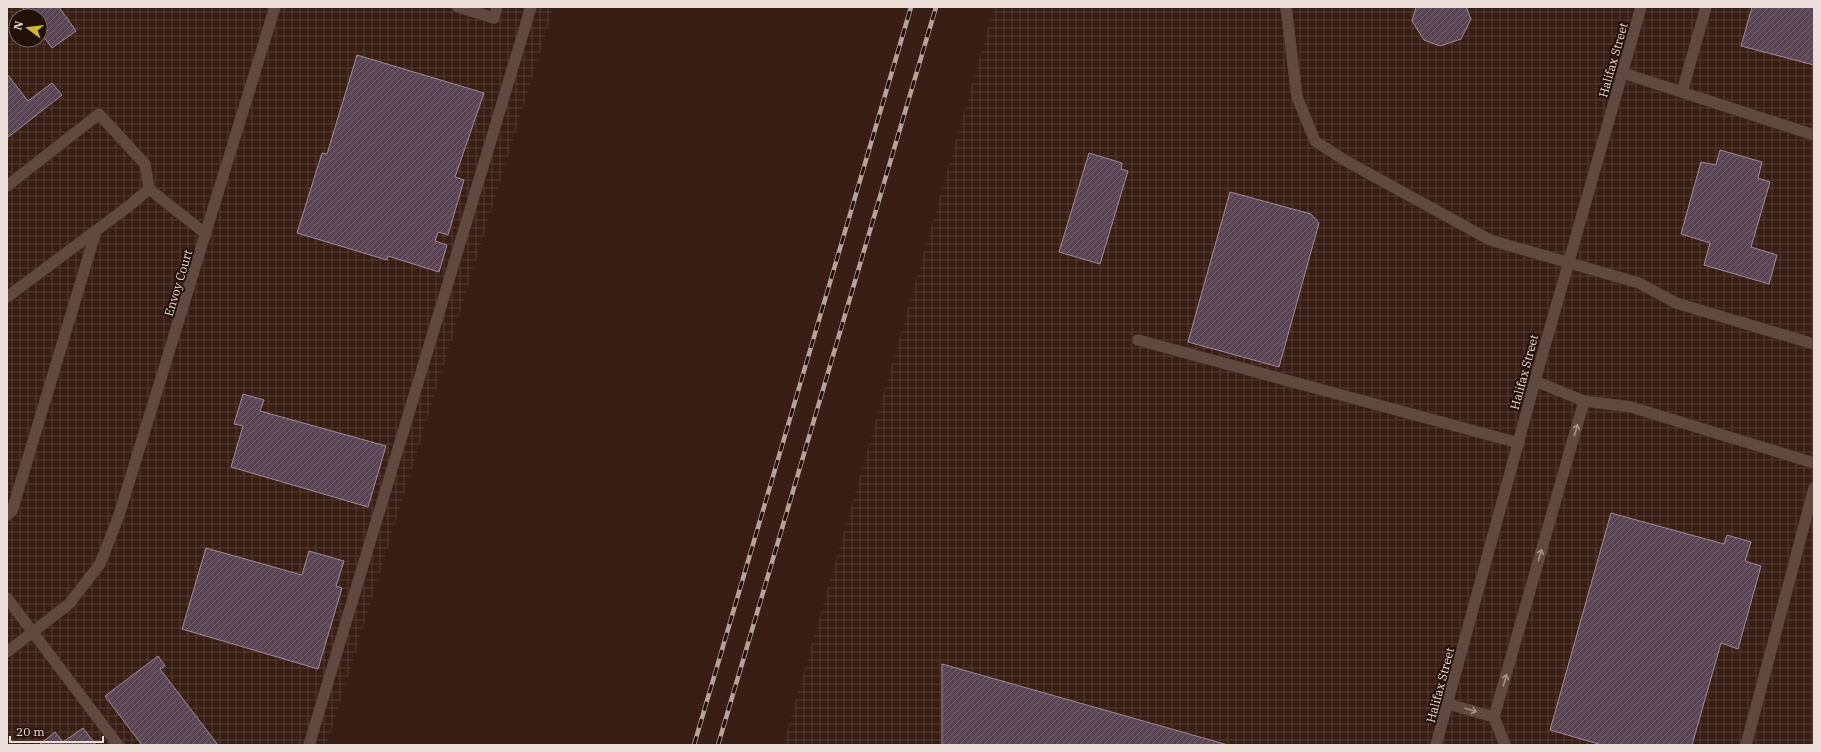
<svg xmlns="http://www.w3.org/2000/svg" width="1821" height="752" font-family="'IBM Plex Serif',serif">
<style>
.built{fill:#381e13}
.industrial{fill:url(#industrial-grid);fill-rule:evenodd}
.building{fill:url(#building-hatch);stroke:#a28b9b}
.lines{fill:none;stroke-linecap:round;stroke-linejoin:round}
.service-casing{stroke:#433430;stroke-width:12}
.minor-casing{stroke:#433430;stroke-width:12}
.service{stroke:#60493f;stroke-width:11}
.minor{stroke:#60493f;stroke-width:11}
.rail-casing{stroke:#b3a39c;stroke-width:4.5}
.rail{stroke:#231008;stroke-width:3;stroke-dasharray:9;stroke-linecap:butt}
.oneway{stroke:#a6938b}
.labels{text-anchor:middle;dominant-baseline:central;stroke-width:4;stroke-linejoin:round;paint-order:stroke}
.street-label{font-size:12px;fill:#ebddd7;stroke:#231008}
</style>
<defs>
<pattern id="industrial-grid" width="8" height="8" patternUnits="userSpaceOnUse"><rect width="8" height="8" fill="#381e13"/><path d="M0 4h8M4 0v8" fill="none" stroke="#553e35"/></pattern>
<pattern id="building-hatch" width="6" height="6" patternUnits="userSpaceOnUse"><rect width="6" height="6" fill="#594553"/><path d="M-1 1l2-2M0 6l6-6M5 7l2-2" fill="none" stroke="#715f6b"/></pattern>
</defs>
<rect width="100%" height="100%" fill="#2d1911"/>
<path class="built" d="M554,7H994L783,745H327Z"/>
<path class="industrial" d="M7,7H554L327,745H7ZM16,16H40V40H16Z
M994,7H1814V745H783Z"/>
<path class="building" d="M22,7H59L76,31L52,48L40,32V16H28Z
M1416,7H1466L1471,19L1461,39L1440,46L1424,40L1412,21Z
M1752,7H1814V65L1741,46Z
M357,55L484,93L455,177L464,180L448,235L438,232L435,241L447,245L439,272L388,256L387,260L297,233L322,153L327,154Z
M7,74L28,101L52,83L62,95L7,138Z
M1720,150L1762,162L1758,178L1770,182L1751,247L1777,255L1769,284L1704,265L1710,243L1681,234L1701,162L1716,165Z
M1089,153L1122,163L1121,169L1128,171L1100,264L1059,252Z
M1230,192L1311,214L1319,223L1279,367L1188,342Z
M243,394L264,400L260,411L386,446L368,507L231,467L243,426L234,424Z
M1611,513L1724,544L1727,535L1751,542L1745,561L1761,566L1738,649L1721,643L1692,745H1602L1550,730Z
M206,548L302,575L309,551L344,561L336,586L342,588L318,669L182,629Z
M158,656L165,666L160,669L218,745H142L105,696Z
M942,664L1228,745H942Z
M83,728L96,745H39L55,732L63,742Z"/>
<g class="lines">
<defs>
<path id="service" d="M458,7L494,18L497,7
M1286,7L1297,97L1315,141L1346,161L1490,240L1639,283L1676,303L1814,344
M1623,73L1814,135
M1682,92L1706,7
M7,186L99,114L145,164L149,189L206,234
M7,297L129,206L149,189
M1138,340L1519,443
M1535,381L1584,401L1631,407L1814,463
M7,515L12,511L96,231
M7,598L118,745
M1448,704L1494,717
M309,745L531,7
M1505,745L1494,717L1584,401
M1746,745L1814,488"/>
<path id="minor" d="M7,652L69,604L100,564L118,518L275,7
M1436,745L1535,381L1641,7"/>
</defs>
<use href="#service" class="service-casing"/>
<use href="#minor" class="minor-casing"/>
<use href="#service" class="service"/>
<use href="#minor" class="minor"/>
<defs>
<path id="rail" d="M694,745L911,7
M718,745L936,7"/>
</defs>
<use href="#rail" class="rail-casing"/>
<use href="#rail" class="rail"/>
</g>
<defs><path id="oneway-shaft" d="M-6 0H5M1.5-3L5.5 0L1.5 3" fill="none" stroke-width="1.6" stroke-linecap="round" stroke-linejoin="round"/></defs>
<g class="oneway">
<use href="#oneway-shaft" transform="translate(1576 430) rotate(-74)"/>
<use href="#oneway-shaft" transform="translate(1540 555) rotate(-74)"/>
<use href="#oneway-shaft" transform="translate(1505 680) rotate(-74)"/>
<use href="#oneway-shaft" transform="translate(1471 710) rotate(17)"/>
</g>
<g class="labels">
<g class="street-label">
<text transform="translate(1613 60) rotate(-74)">Halifax Street</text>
<text transform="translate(178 283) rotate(-73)">Envoy Court</text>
<text transform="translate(1524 372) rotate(-75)">Halifax Street</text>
<text transform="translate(1440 685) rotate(-75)">Halifax Street</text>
</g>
</g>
<rect width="1821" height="752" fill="none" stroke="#ebddd7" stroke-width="16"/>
<g transform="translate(28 28) rotate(285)"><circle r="19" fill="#231008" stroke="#73625b"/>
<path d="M0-3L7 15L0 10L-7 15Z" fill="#d1b736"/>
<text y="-6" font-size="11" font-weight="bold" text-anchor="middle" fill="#ebddd7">N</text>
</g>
<path d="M10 736v6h93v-6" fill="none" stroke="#ebddd7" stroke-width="2"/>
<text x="16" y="736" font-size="12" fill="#ebddd7" stroke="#231008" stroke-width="3" paint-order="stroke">20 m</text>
</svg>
